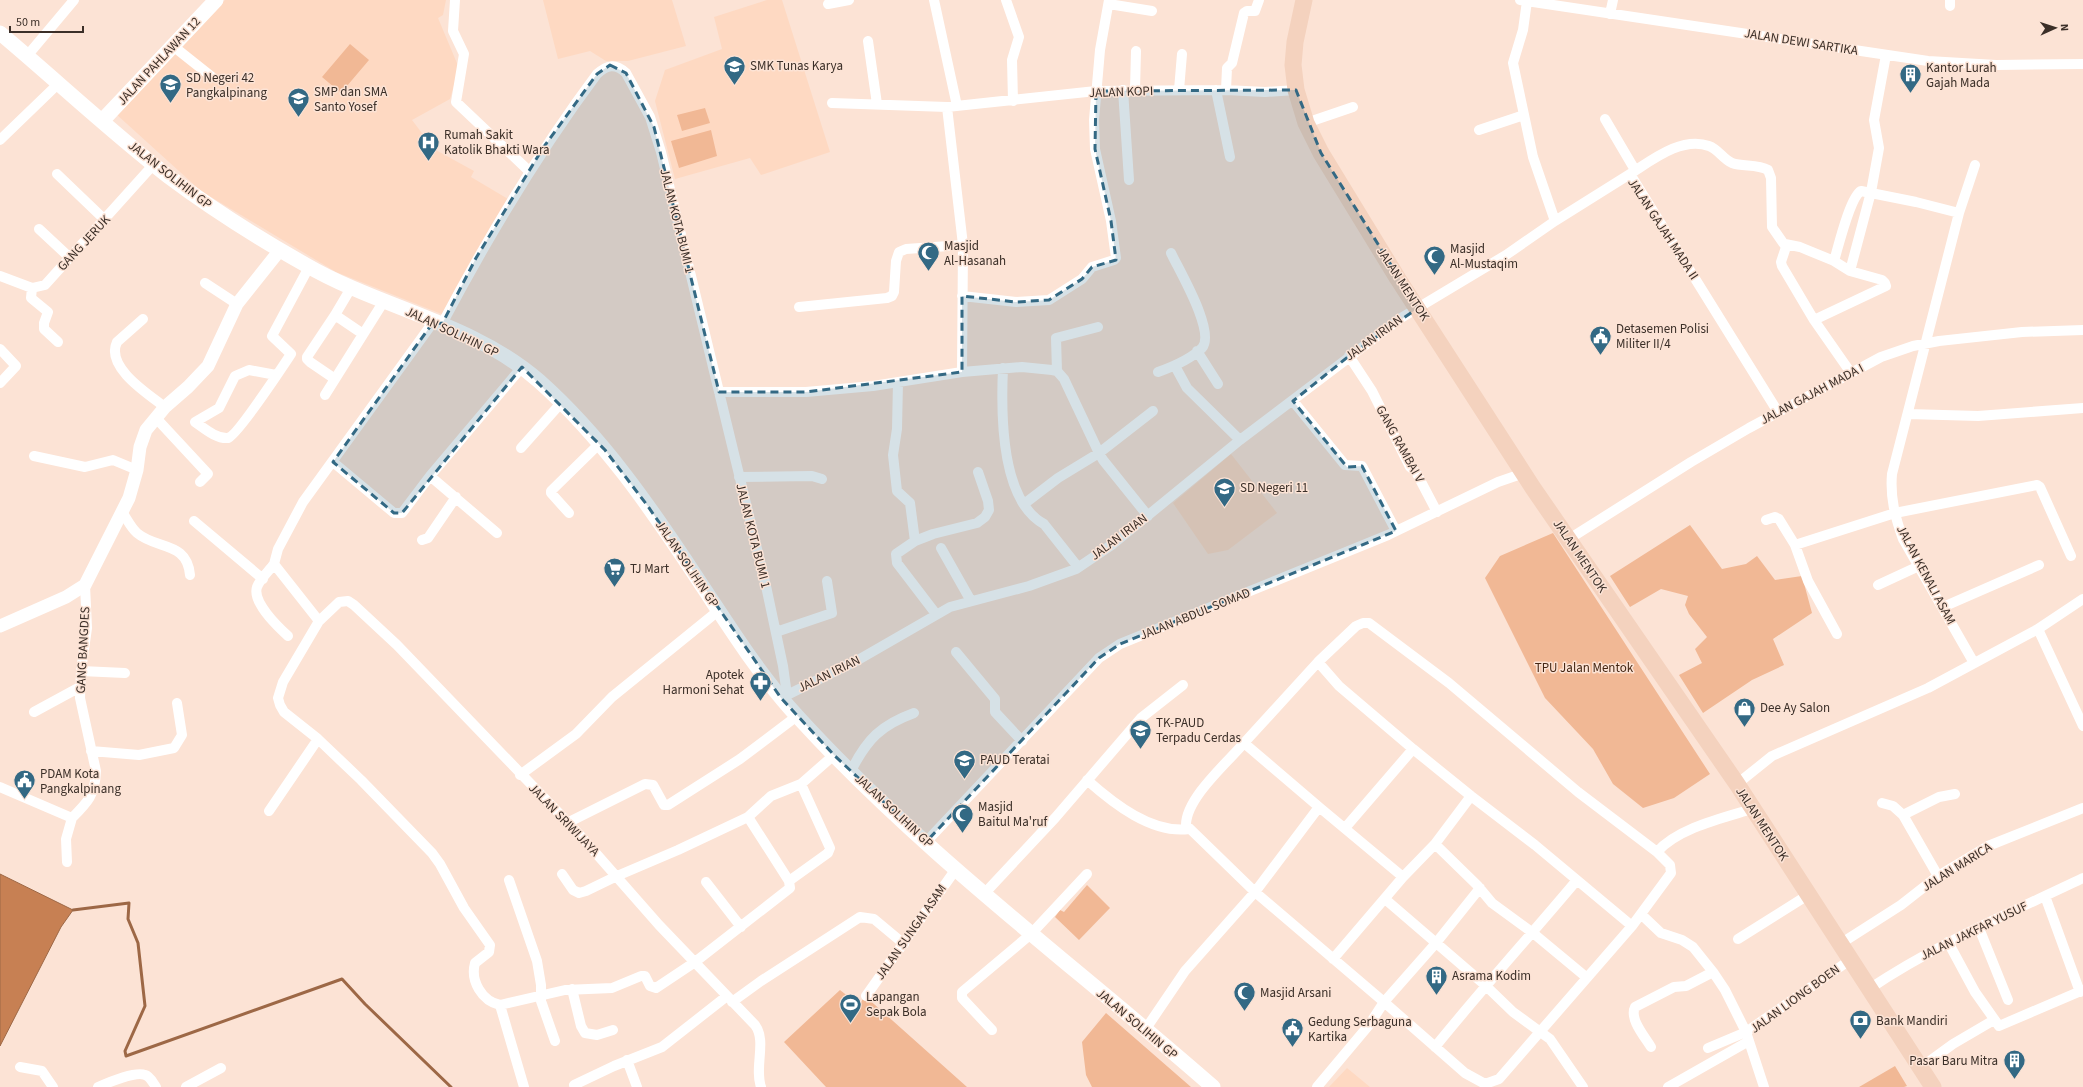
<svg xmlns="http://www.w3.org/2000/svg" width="2083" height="1087" font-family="'Source Sans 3',sans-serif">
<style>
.built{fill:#fed9c2}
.green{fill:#f1b895}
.water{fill:#c78053;stroke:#9d6846}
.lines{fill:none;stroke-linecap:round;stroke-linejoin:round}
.stream{stroke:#9d6846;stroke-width:3}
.minor{stroke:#fff;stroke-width:10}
.tertiary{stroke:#fff;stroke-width:13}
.secondary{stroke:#fff;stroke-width:15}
.trunk{stroke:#f4d2be;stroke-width:17}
.marked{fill:#336984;fill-opacity:0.2;stroke:#336984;stroke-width:3;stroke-dasharray:8 5;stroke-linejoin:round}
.labels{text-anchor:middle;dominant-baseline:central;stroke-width:3;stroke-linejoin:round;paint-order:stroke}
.street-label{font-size:13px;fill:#3b2f28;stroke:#fce3d5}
.poi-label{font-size:13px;fill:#3b2f28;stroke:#fce3d5;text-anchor:start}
.park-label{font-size:13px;fill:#442613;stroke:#fce3d5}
</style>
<rect width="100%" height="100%" fill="#fce3d5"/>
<path class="built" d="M225,0H446L443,15L438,18L459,68L450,99L412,120L434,149L474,171L471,177L508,199L444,315L336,272L201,191L116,114L177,47Z
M543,0H672L686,46L628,61H606L590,51L558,59Z
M767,0H782L830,152L761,175L750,158L675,179L655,101L665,70L722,49L714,17Z
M1231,454L1277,513L1228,550L1208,554L1173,503Z
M1347,1068L1370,1087H1329Z"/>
<path class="green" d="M350,44L369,60L341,93L322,77Z
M705,108L710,123L682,131L677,115Z
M711,130L717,156L679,168L671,141Z
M1690,525L1722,569L1746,564L1757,556L1775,580L1802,576L1812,613L1773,639L1784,665L1752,680L1703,713L1679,675L1702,663L1695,649L1707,637L1689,614L1685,605L1688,596L1661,589L1630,607L1610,576Z
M1553,533L1710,774L1674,798L1643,808L1613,784L1593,749L1545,698L1485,578L1500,556Z
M1087,885L1110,908L1079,940L1055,917L1060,910L1064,912Z
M840,990L859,1005L865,996L967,1087H826L784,1042Z
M1106,1013L1191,1087H1092L1086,1075L1082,1042Z
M1895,1066L1907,1086L1904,1087H1859Z"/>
<path class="water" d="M0,874L73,910L61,927L0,1046Z"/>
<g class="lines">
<path class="stream" d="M73,910L129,903L128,919L138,943L145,1006L125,1051L126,1056L342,979L365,1004L451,1087"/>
<path class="minor" d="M455,0L453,31L464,54L456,102L529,171
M934,0L957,106
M1006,0L1019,37L1012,60L1013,101
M1520,0L1928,61L1996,65L2083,64
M1950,0V6
M1527,1L1523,30L1513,63L1533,157L1555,221
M828,4L849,0
M1109,4L1152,11
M1610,14L1613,0
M868,41L877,104
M173,46L212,77
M27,56L74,0
M1123,90L1129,180
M1135,90L1136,51
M1179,90L1182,54
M1216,90L1230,157
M1226,90L1227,68L1232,63L1244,13L1247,11H1255L1259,0
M832,103L947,107L963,245L962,372
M947,107L1096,91L1226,90L1265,92L1296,90
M1605,119L1635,170
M1306,123L1353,107
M1479,130L1524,115
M0,140L59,83
M57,174L105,220
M1630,174C1652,160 1682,136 1709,146C1718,149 1723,159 1732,163C1743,167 1757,164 1768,170L1771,178L1772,227L1786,247L1781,262L1782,266L1814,320L1851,373
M39,229L69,257
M1785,244L1800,247L1834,261C1838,248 1850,197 1861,191L1916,202L1959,213
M1850,271L1871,192L1879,148L1874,120L1886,55
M0,276L32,288L45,285L154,164
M205,283L237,304
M32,288L31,298L48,312L44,323V329L58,342
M962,296L1016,302L1049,300L1082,279L1092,267L1114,260L1116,258L1111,221L1095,149L1094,120L1100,50L1109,0
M799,307L887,298L892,296L894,292L896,261L899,252L906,249L963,245
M335,315L363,334
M143,319L117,342C105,367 148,394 165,407
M1814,320L1886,286L1885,283L1882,280L1850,271L1834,261
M442,324C488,237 538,153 597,74C607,65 615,63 626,73L650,117L661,152L766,586L783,666L787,695
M0,349L16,366L0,383
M1197,351L1218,384
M1349,356L1372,391L1410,467L1416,472L1437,512
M1175,366L1187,388L1240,440
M1003,368C1001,411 1000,500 1044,524L1078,567
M1057,371L1056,338L1098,327
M1158,372C1172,367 1191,359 1202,348C1216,332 1179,270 1171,253
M276,375L249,370L235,376L219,408L195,422C204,428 216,439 228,438C237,436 283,366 291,354L272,336L309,267
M335,379L310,362L307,359V357L335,315L351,288
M898,382L897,429L893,455L897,491L910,503L915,541
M719,392H806L873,386L962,372L1022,367L1052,370L1057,371L1064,379L1099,453L1153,411
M325,395L384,301
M1293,401L1345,465L1362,466L1396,531
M1908,414L1978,416L2083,408
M156,418L208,474L200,482
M521,448L561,403
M34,456L85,467L113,460L137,470
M333,462L394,513H402L430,476L522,367
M430,476L497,533
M739,477L812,476L822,479
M1024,504L1058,478L1099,453L1103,460L1148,516
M122,512C127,519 131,528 137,533C157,550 187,541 190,575
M569,513L551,493V491L599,444
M1766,520L1775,517L1779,519L1795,545L1895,513L2037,485L2040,487L2071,556
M194,521L263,579
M1569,539L1691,462L1749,428L1881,357L1913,346L1939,341L2022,332L2083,330
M422,540L428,538L456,497
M1795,545L1808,581L1837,634
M941,548L971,601
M274,564C269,571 260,579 257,587C252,602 278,627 288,636
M1878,585L1919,566
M1943,607L2039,565
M936,614L897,563L896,554L915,541L933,534L977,523L985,517L989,510L988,501L978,472
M319,621L274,564L278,549L303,502L434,321
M2038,629L2083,726
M776,632L832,613L827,581
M956,652L995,699V712L1022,741
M1318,662L1339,686L1413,749
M1974,663L1903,539C1895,517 1890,497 1892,474L1959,213L1975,165
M81,671L125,673
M781,698L858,660L950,607L1029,586L1076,569L1113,544L1240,440L1401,318L1506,255L1555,221L1630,174L1778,412
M34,712L80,687
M1244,743L1318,662L1356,626L1363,623H1369L1449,683L1578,792L1657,852L1670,865L1671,873L1632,926L1499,1079L1485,1084L1465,1073L1384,1002L1436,943L1480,888
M91,751L139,755L174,748L182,735L177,703
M851,771C867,739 881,725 914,713
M520,775L576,734L612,697L718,611
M1087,780C1114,804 1152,834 1189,829
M1737,784L1772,756L1928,688L2038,629L2083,599
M0,787L72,818C88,802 95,795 96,771L80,698L81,671L87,628L85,585
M1471,796L1435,844L1477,885L1492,903L1533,933L1586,977
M1882,803L1893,806L1903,815L1938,876
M1319,807L1403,877
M269,811L318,739
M1903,815L1939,797L1955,794
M748,817L789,881L790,888L695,962L656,988L650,986L645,976H641L612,988L565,990L500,1005C482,1001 470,981 475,963L489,952L490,945L464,908L440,864L432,853L361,780L318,739L284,712L280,705L278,698L283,682L319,621L339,602L348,601L354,605L397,645L579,834L659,925L755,1025C767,1041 754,1067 761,1087
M567,823L645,784L653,785L664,805H668L740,759L797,716
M1345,828L1413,749L1471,796L1535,845L1632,926
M926,842L1099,658L1120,644L1388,535L1498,482L1524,473
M1657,852C1678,828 1723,818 1752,809
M67,862L66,839L72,818
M562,874L573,890L579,893L586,891L617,876L678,850L748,817L771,796L801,784L834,755
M509,880L537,961L541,985V1001L555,1041
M789,881L828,853L830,848L801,784
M706,882L741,927
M984,894L1055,818L1141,718L1183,685
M2045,896L2080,992
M1385,899L1485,985L1513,1012L1550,1039L1583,1087
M1641,914L1661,933L1682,940L1693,947L1713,972
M1979,928L2008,1000
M1738,939L1808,895
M1948,942L1975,992L1999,1026L2083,990
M1840,944L1901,905L1938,876L1988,846L2083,808
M1333,959L1403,877L1435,844
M572,989L581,1026L585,1033L597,1035L613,1030
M1869,989C1936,944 2010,913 2083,878
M866,996L956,869
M732,1002L761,981L860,917L874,919L904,944
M500,1005L524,1087
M992,1030L962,998V992L1031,934L1087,874
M1145,1030L1185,971L1255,892L1319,807L1244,743C1227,763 1186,798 1186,825L1255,892L1384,1002L1369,1025L1317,1087
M1435,1047C1481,990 1530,936 1577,880
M1651,1047C1645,1037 1629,1019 1635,1007L1674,987L1686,986L1713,972L1725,990L1746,1032L1708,1048
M627,1060L637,1087
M20,1067L42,1071L53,1087
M1920,1068L1953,1044L1994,1020
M574,1085L614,1066L662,1047L727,996
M98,1087C107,1083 136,1071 145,1075C150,1076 153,1083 156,1087
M186,1087L221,1068
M1668,1087L1749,1041
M1764,1087L1746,1032L1850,960"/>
<path class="tertiary" d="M0,626L66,597L85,585L129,498L137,470L140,447L146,430L165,407L188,387L208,366L237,304L280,250"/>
<path class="secondary" d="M0,33C56,80 110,131 168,176C212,209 258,238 306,265C380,308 473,323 539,381C602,437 651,508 697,578C729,626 759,675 798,717C923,854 1074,965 1213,1087
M102,121L216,0"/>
<path class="trunk" d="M1304,0L1295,42L1293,65L1296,90L1306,123L1321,153L1398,279L1533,488L1737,784L1933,1087"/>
</g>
<path class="marked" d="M610,65L626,73L654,127L719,392H806L962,372V296L1016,302L1049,300L1082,279L1092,267L1116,260L1111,221L1095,149L1096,91L1296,90L1321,153L1418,308L1349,356L1293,401L1347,467L1362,466L1396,531L1120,644L1099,658L926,842L834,755L781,698L647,505L605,450L522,367L402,513H394L333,462L434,321L442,324L476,258L543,148L597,74Z"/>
<defs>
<symbol id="school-pin" viewBox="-11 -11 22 30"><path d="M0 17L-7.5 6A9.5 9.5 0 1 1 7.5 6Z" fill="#336984" stroke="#fce3d5"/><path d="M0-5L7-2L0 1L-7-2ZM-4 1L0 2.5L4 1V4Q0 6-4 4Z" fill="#fff"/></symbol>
<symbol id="building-pin" viewBox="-11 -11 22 30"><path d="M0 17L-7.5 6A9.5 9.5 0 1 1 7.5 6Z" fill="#336984" stroke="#fce3d5"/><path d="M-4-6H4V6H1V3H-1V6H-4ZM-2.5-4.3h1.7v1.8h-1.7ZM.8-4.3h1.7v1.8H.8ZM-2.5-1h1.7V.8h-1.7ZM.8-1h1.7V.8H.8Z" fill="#fff"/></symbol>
<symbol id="hospital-pin" viewBox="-11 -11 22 30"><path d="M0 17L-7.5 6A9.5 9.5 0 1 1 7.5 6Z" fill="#336984" stroke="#fce3d5"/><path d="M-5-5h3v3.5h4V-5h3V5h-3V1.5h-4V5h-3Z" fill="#fff"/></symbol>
<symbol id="mosque-pin" viewBox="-11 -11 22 30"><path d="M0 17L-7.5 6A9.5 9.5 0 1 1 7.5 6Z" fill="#336984" stroke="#fce3d5"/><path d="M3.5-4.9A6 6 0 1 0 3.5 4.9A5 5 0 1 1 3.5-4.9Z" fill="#fff"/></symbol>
<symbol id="civic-pin" viewBox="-11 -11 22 30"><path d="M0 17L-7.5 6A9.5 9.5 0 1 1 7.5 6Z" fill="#336984" stroke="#fce3d5"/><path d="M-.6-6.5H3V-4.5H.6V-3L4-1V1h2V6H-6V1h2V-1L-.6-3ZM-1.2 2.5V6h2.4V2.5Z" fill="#fff"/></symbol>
<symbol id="supermarket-pin" viewBox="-11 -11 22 30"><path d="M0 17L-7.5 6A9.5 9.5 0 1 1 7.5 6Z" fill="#336984" stroke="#fce3d5"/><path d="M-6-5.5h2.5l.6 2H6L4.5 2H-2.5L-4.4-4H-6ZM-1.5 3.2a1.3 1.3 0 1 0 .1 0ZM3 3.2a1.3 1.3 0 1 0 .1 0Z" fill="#fff"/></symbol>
<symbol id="pharmacy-pin" viewBox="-11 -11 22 30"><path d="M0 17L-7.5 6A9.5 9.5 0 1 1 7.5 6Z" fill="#336984" stroke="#fce3d5"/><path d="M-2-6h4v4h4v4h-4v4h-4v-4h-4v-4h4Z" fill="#fff"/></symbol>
<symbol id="shop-pin" viewBox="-11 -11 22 30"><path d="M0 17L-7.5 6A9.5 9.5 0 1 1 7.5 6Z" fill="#336984" stroke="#fce3d5"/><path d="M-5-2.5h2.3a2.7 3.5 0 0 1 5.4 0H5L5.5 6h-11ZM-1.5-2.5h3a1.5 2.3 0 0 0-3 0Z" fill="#fff"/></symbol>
<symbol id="stadium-pin" viewBox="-11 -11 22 30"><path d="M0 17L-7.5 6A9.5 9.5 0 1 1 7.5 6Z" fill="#336984" stroke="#fce3d5"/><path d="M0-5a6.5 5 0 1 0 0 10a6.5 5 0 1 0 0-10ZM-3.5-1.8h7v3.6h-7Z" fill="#fff"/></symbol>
<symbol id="bank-pin" viewBox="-11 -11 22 30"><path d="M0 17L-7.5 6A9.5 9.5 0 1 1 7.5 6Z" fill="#336984" stroke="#fce3d5"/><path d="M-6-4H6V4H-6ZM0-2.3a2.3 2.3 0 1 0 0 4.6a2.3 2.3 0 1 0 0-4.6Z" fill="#fff"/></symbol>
</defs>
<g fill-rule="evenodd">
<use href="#school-pin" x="722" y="54" width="25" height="34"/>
<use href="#building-pin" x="1898" y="62" width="25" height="34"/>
<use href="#school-pin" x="158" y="72" width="25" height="34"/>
<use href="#school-pin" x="286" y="86" width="25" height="34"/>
<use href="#hospital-pin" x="416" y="130" width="25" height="34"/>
<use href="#mosque-pin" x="916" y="240" width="25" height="34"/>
<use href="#mosque-pin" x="1422" y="244" width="25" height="34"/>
<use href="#civic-pin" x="1588" y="324" width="25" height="34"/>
<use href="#school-pin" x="1212" y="476" width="25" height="34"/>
<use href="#supermarket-pin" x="602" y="556" width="25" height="34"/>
<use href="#pharmacy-pin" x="748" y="670" width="25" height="34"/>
<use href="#shop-pin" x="1732" y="696" width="25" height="34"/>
<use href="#school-pin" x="1128" y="718" width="25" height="34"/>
<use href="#school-pin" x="952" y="748" width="25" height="34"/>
<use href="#civic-pin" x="12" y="768" width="25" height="34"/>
<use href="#mosque-pin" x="950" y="802" width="25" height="34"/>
<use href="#building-pin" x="1424" y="964" width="25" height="34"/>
<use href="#mosque-pin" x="1232" y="980" width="25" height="34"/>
<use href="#stadium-pin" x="838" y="992" width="25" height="34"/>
<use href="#bank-pin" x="1848" y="1008" width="25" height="34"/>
<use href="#civic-pin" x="1280" y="1016" width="25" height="34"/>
<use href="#building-pin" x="2002" y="1048" width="25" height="34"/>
</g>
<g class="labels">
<g class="street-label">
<text transform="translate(1801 42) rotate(9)">JALAN DEWI SARTIKA</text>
<text transform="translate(159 61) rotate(-47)">JALAN PAHLAWAN 12</text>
<text transform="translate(1121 92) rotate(-2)">JALAN KOPI</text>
<text transform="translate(170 175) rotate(38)">JALAN SOLIHIN GP</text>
<text transform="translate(677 221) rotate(76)">JALAN KOTA BUMI 1</text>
<text transform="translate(1663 229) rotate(57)">JALAN GAJAH MADA II</text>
<text transform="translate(84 243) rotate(-47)">GANG JERUK</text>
<text transform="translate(1403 284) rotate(57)">JALAN MENTOK</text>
<text transform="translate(452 332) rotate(25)">JALAN SOLIHIN GP</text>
<text transform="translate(1374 338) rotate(-36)">JALAN IRIAN</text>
<text transform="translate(1812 394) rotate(-28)">JALAN GAJAH MADA I</text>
<text transform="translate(1400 444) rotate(61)">GANG RAMBAI V</text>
<text transform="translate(753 536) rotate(76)">JALAN KOTA BUMI 1</text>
<text transform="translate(1119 537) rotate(-37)">JALAN IRIAN</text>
<text transform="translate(1580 556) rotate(56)">JALAN MENTOK</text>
<text transform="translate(687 564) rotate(56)">JALAN SOLIHIN GP</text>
<text transform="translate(1926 575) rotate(62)">JALAN KENALI ASAM</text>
<text transform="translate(1195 614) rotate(-22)">JALAN ABDUL SOMAD</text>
<text transform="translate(83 650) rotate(-87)">GANG BANGDES</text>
<text transform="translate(829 674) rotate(-26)">JALAN IRIAN</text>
<text transform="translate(894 811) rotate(43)">JALAN SOLIHIN GP</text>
<text transform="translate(564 820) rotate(46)">JALAN SRIWIJAYA</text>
<text transform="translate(1762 824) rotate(57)">JALAN MENTOK</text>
<text transform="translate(1957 867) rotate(-32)">JALAN MARICA</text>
<text transform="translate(1974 931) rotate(-26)">JALAN JAKFAR YUSUF</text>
<text transform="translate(911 932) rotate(-55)">JALAN SUNGAI ASAM</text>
<text transform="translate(1795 999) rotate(-36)">JALAN LIONG BOEN</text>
<text transform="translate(1137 1024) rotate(40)">JALAN SOLIHIN GP</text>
</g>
<g class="poi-label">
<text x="750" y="66">SMK Tunas Karya</text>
<text x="1926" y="68">Kantor Lurah<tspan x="1926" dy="15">Gajah Mada</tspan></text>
<text x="186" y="78">SD Negeri 42<tspan x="186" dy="15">Pangkalpinang</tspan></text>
<text x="314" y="92">SMP dan SMA<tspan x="314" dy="15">Santo Yosef</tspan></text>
<text x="444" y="135">Rumah Sakit<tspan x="444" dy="15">Katolik Bhakti Wara</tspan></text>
<text x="944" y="246">Masjid<tspan x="944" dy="15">Al-Hasanah</tspan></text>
<text x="1450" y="249">Masjid<tspan x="1450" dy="15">Al-Mustaqim</tspan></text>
<text x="1616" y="329">Detasemen Polisi<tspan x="1616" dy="15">Militer II/4</tspan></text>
<text x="1240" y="488">SD Negeri 11</text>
<text x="630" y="569">TJ Mart</text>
<text x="744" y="675" text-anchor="end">Apotek<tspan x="744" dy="15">Harmoni Sehat</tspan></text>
<text x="1760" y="708">Dee Ay Salon</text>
<text x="1156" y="723">TK-PAUD<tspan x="1156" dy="15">Terpadu Cerdas</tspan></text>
<text x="980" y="760">PAUD Teratai</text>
<text x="40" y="774">PDAM Kota<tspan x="40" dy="15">Pangkalpinang</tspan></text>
<text x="978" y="807">Masjid<tspan x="978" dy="15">Baitul Ma'ruf</tspan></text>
<text x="1452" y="976">Asrama Kodim</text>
<text x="1260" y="993">Masjid Arsani</text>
<text x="866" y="997">Lapangan<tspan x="866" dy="15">Sepak Bola</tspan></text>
<text x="1876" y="1021">Bank Mandiri</text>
<text x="1308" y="1022">Gedung Serbaguna<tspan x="1308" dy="15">Kartika</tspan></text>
<text x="1998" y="1061" text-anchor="end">Pasar Baru Mitra</text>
</g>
<g class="park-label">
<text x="1584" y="668">TPU Jalan Mentok</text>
</g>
</g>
<g transform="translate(2055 28) rotate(87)" stroke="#fce3d5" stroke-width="3" paint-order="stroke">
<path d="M0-3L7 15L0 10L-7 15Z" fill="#3b2f28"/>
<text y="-6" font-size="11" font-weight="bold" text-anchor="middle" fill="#3b2f28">N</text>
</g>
<path d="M10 26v6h73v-6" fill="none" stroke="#3b2f28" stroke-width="2"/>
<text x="16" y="26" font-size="12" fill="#3b2f28" stroke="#fce3d5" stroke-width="3" paint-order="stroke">50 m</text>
</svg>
